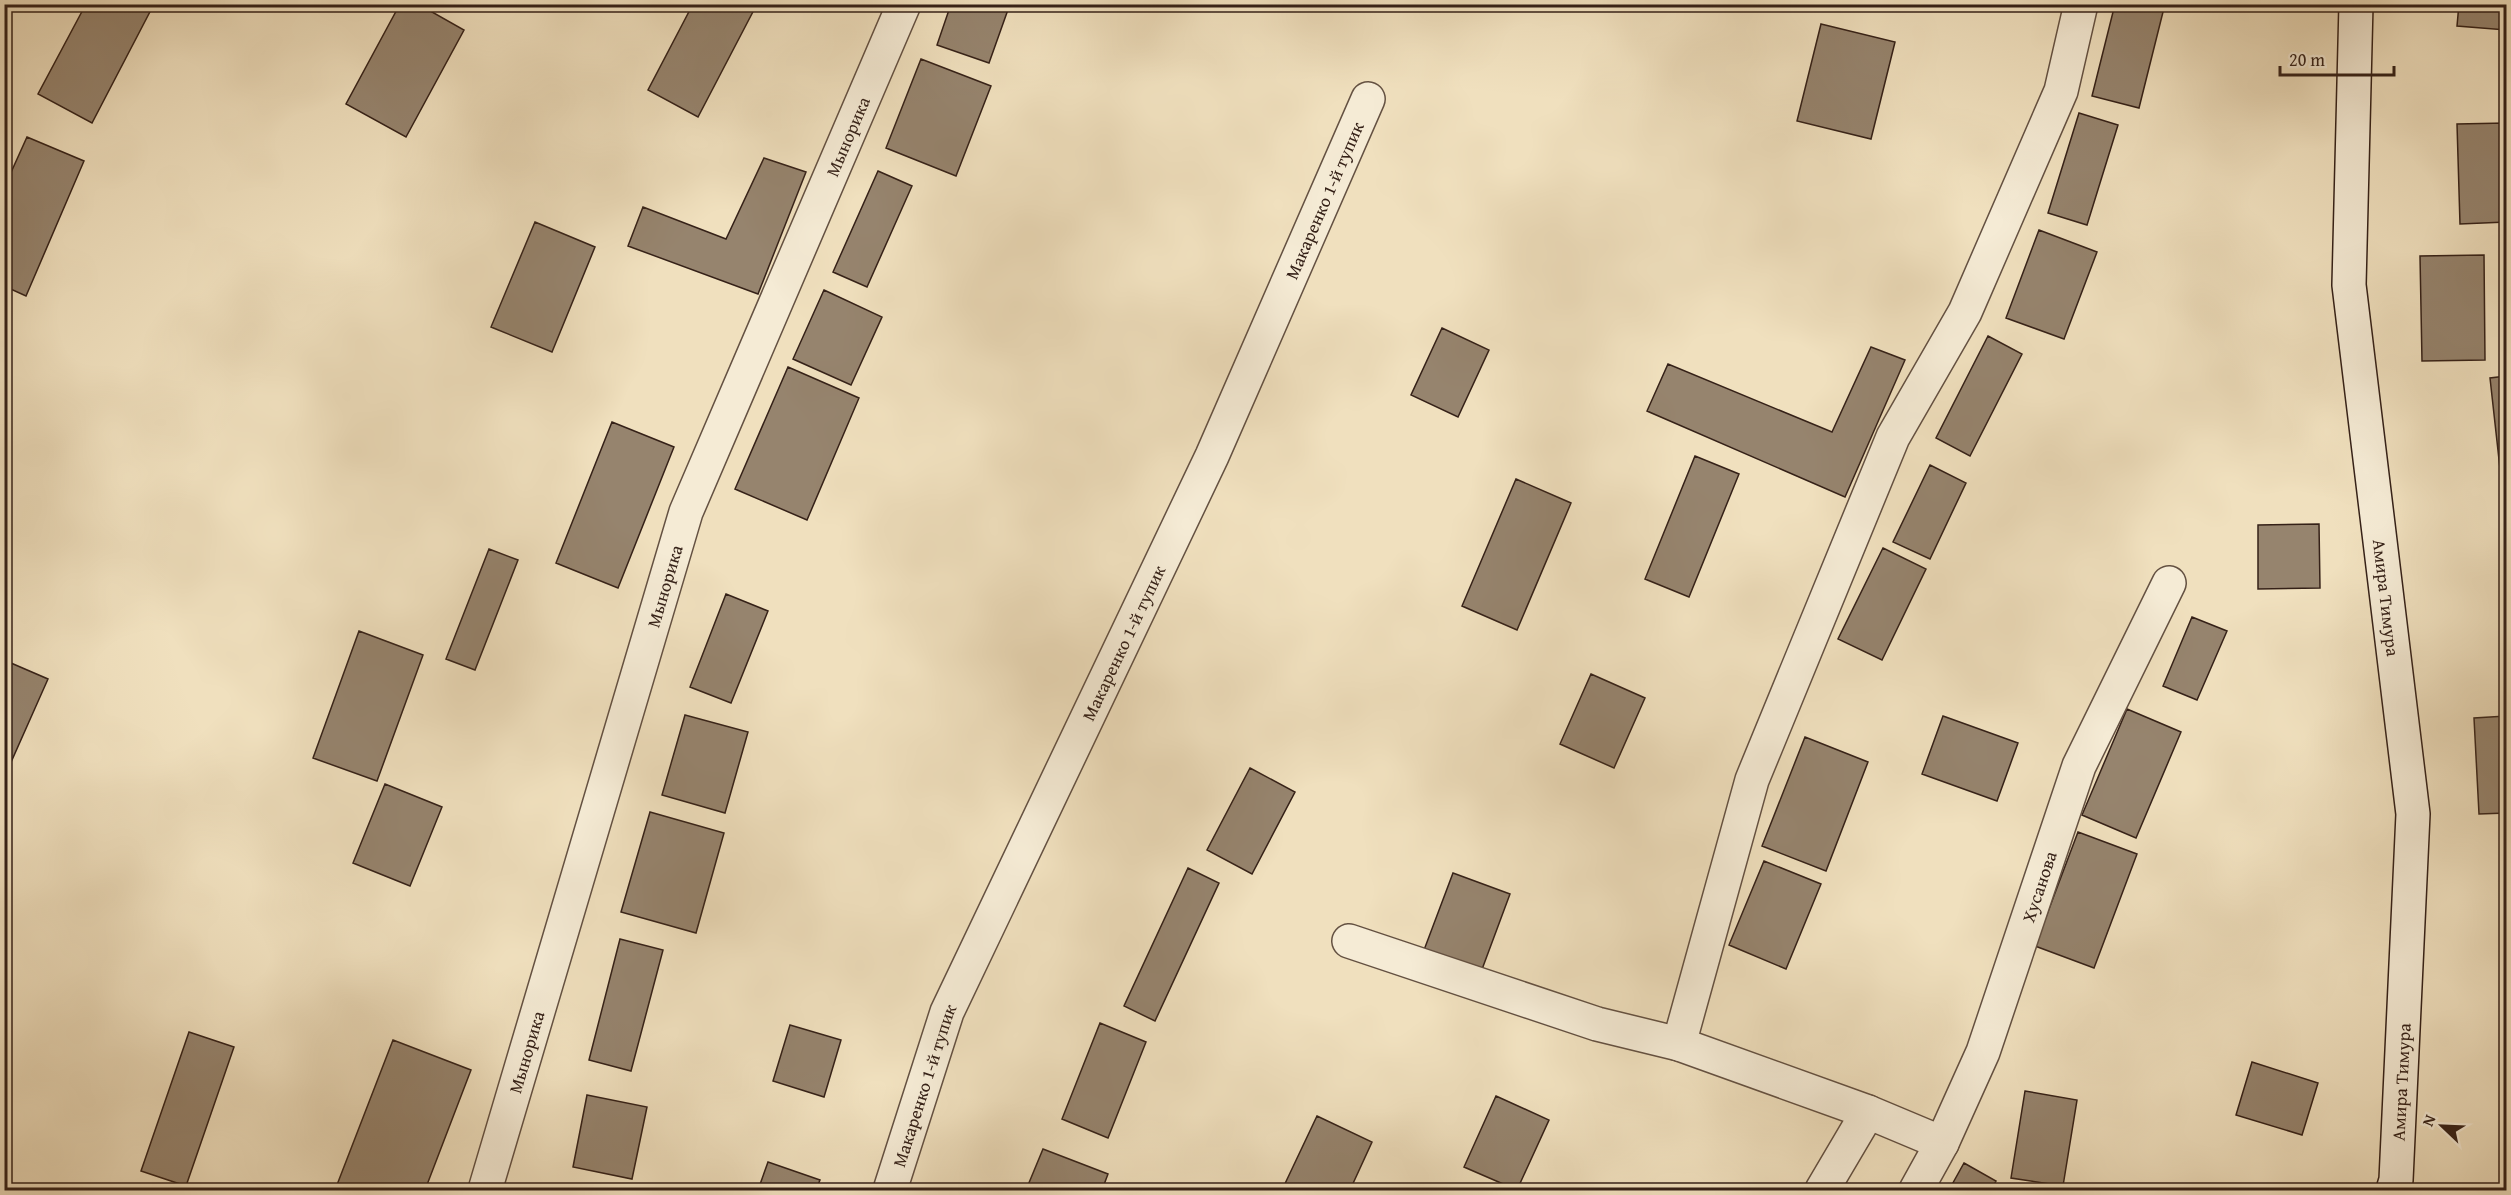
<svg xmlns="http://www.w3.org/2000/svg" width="2511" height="1195" font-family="'Gentium Book Plus',serif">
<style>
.building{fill:#96846e;stroke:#352118;stroke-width:1.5}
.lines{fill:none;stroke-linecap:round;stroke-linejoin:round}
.street-casing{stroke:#645142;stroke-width:36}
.secondary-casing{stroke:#352118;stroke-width:36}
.street{stroke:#f5ebd5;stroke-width:33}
.secondary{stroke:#f5ebd5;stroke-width:33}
.labels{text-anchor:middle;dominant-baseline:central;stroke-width:4.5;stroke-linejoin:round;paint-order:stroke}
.street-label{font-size:18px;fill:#352118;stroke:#f5ebd5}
</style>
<rect width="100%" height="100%" fill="#f0e0be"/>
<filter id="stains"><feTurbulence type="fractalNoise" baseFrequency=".00333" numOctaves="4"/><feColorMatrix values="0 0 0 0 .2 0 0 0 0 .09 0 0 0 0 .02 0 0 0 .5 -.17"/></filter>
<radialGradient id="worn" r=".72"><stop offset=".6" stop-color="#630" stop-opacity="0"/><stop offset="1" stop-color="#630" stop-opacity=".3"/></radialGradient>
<path class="building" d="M86,4H154L92,123L38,94Z
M400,4H418L464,30L406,137L346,104Z
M693,4H757L698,117L648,90Z
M951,4H1010L989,63L937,45Z
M2115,4H2165L2139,108L2092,96Z
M2459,4H2506V30L2457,26Z
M1821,24L1895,42L1871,139L1797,121Z
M921,59L991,86L956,176L886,148Z
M2079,113L2118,125L2087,225L2048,213Z
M2506,123V222L2460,224L2457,124Z
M27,137L84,161L26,296L4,286V188Z
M764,158L806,172L758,294L628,246L643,207L726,239Z
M878,171L912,186L867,287L833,272Z
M535,222L595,247L552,352L491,327Z
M2039,230L2097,252L2064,339L2006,318Z
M2484,255L2485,360L2422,361L2420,256Z
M824,290L882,317L851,385L793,359Z
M1442,328L1489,350L1458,417L1411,395Z
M1988,336L2022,354L1970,456L1936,438Z
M1871,347L1905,360L1845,497L1647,411L1668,364L1832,432Z
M788,367L859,398L807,520L735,489Z
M2506,376V523L2490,378Z
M612,422L674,447L618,588L556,563Z
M1695,456L1739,474L1689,597L1645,579Z
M1930,465L1966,483L1930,559L1893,542Z
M1516,479L1571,503L1517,630L1462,606Z
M2319,524L2320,588L2258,589V525Z
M1883,548L1926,569L1882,660L1838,639Z
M489,549L518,560L475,670L446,659Z
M726,594L768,611L731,703L690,687Z
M2192,617L2227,631L2197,700L2163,686Z
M359,631L423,655L377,781L313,758Z
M4,660L48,679L4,778Z
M1591,674L1645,698L1614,768L1560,744Z
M2127,709L2181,732L2136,838L2082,815Z
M685,715L748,732L725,813L662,795Z
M1943,716L2018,743L1997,801L1922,774Z
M2506,716V813L2479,814L2474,718Z
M1805,737L1868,762L1826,871L1762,846Z
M1250,768L1295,792L1252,874L1207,850Z
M385,784L442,807L410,886L353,863Z
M650,812L724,833L696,933L621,912Z
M2078,832L2137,854L2094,968L2035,946Z
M1764,861L1821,884L1786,969L1729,945Z
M1188,868L1219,883L1155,1021L1124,1006Z
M1453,873L1510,894L1481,972L1424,950Z
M620,939L663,950L631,1071L589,1060Z
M1100,1023L1146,1042L1108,1138L1062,1119Z
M790,1025L841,1040L824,1097L773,1081Z
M189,1032L234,1047L186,1186L141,1171Z
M393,1040L471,1070L425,1190H335Z
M2252,1062L2318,1083L2302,1135L2236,1115Z
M2025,1091L2077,1100L2063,1186L2011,1178Z
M587,1095L647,1107L632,1179L573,1167Z
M1496,1096L1549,1120L1517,1190L1464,1167Z
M1317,1116L1372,1142L1350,1190H1282Z
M1043,1149L1108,1174L1102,1190H1026Z
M768,1162L820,1180L816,1190H758Z
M1964,1163L1996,1181L1991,1190H1949Z
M2156,1184L2176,1190H2154Z"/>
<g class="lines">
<defs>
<g id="street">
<path d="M1349,941L1597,1024L1679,1044L1868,1112L1942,1143"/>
<path d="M1679,1044L1752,780L1893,437L1965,312L2061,91L2081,4"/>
<path id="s1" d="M485,1190L686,512L904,4"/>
<path id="s2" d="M890,1190L947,1012L1212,456L1368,99"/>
<path d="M1822,1190L1868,1112"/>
<path id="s3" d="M1916,1190L1942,1143L1983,1052L2079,766L2169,583"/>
</g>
<g id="secondary">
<path id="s4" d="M2356,4L2349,285L2413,814L2396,1180L2393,1190"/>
</g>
</defs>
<use href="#street" class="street-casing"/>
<use href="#secondary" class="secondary-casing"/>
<use href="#street" class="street"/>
<use href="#secondary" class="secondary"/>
</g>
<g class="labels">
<g class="street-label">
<text stroke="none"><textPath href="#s1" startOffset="1116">Мынорика</textPath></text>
<text stroke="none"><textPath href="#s2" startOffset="1082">Макаренко 1-й тупик</textPath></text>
<text stroke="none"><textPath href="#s1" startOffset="630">Мынорика</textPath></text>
<text stroke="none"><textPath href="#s4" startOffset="596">Амира Тимура</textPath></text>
<text stroke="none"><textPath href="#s2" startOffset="596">Макаренко 1-й тупик</textPath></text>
<text stroke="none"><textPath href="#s3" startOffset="328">Хусанова</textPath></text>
<text stroke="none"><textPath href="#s1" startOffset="144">Мынорика</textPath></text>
<text transform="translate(2401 1082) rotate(-87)">Амира Тимура</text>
<text stroke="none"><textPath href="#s2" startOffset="110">Макаренко 1-й тупик</textPath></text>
</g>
</g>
<rect width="2511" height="1195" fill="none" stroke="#f0e0be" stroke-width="24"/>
<rect x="6" y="6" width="2499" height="1183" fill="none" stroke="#352118" stroke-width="3"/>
<rect x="12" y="12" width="2487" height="1171" fill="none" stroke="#352118" stroke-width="1.5"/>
<g transform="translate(2442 1126) rotate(293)" stroke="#f5ebd5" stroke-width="4.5" paint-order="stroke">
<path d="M0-4.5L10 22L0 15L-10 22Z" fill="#352118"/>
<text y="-9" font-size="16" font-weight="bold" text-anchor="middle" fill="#352118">N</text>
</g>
<path d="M2280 66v9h114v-9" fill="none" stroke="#352118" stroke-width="3"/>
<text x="2289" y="66" font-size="18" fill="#352118" stroke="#f5ebd5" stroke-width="4.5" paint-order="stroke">20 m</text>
<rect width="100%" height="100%" filter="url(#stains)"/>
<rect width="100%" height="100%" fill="url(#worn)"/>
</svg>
